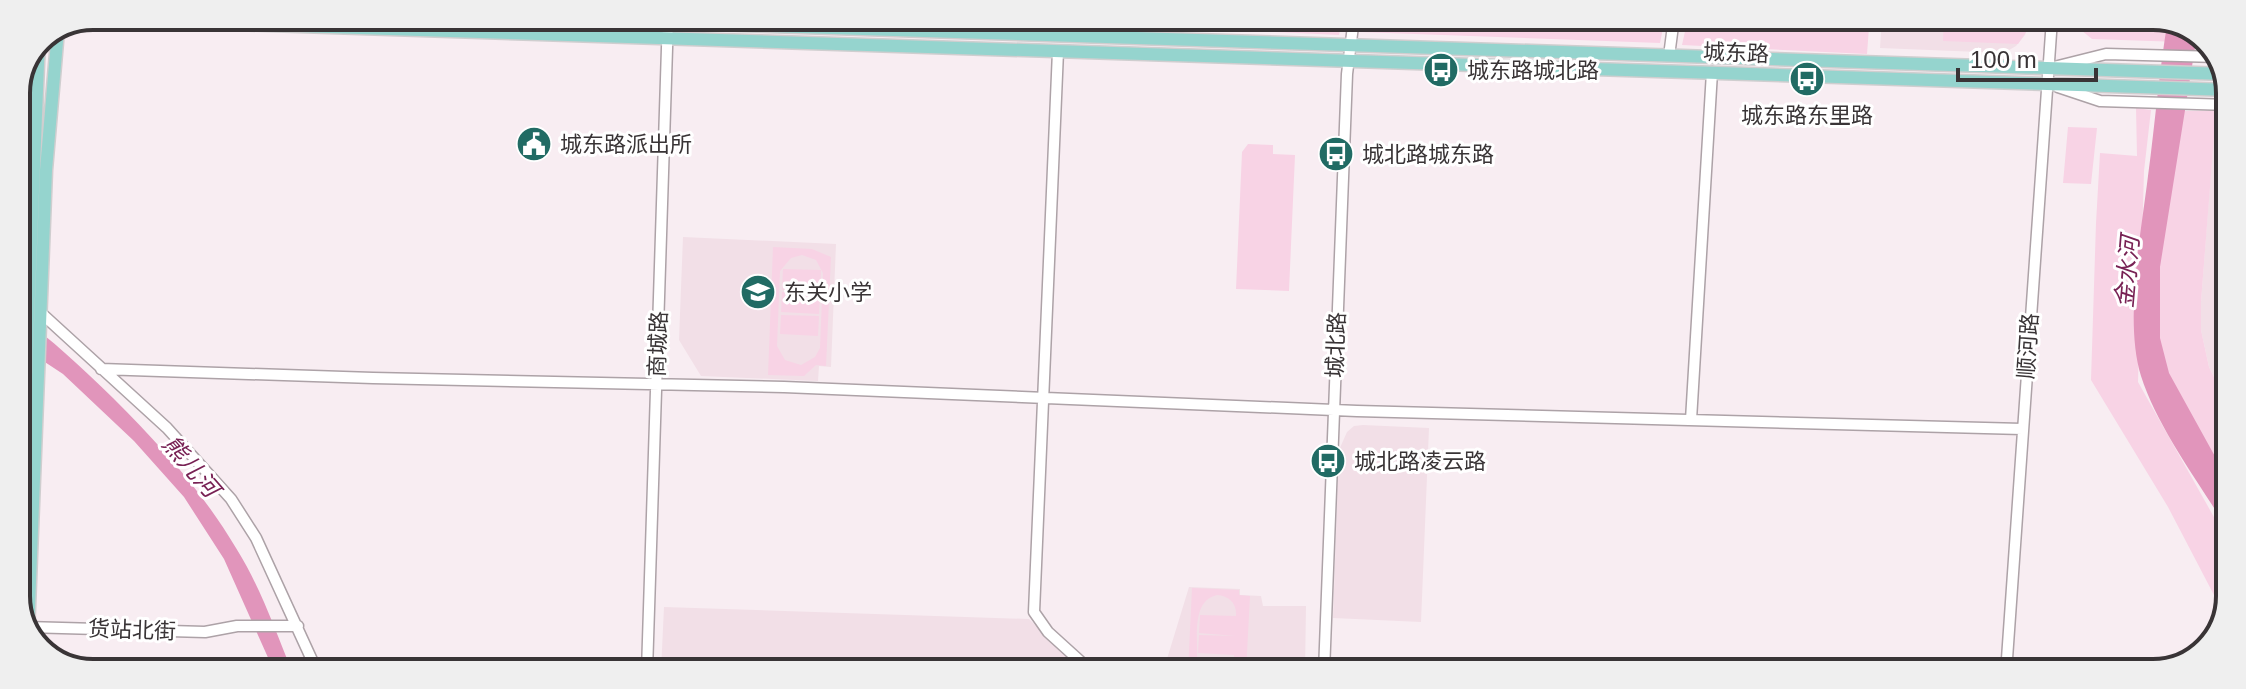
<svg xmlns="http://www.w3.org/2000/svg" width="2246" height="689" font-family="Helvetica,'Noto Sans SC',sans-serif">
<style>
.built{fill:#f2dfe7}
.green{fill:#f8d3e5;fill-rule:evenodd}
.water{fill:#e195bb}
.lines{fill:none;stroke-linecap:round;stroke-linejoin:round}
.minor-casing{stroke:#ada2a7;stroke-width:13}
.major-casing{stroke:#cfcecf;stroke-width:15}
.minor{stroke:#fff;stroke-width:10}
.major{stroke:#95d4ce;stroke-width:12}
.labels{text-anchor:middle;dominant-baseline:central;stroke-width:6;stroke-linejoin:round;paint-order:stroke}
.street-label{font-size:22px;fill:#393436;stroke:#fff}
.poi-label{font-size:22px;fill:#393436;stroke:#fff;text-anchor:start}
.water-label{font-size:24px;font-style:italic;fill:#782154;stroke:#fff}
.rim{fill:none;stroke:#393436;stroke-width:4}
</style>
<rect width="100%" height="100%" fill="#f8edf2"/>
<path class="built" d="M1882,18L2030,19L2025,35L2016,46L2004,53L1880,48Z
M2215,118L2230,119L2228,405L2209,367L2201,330V302Z
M683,237L836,244L831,367L819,366L818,381L701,376L679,340Z
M1363,425L1429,428L1421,622L1333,618L1339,450L1347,432L1354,426Z
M1189,587L1240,589V595L1261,596L1263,606H1306L1305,672H1163Z
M664,607L1029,619L1083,672L661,671Z"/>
<path class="green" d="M946,17L1343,18L1339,35Z
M1361,18H1665L1660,43L1359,32Z
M1688,18H1733L1869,27L1867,54L1682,45Z
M1944,18L2030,19V26L2018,44L1943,41Z
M2077,19H2173L2210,43L2092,39L2076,26Z
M2136,108L2151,110L2144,171L2138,382L2228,542L2226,618L2168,507L2091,380L2096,223L2100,153L2137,156Z
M2184,111H2216L2201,302V330L2209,367L2228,405V480C2208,445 2178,404 2166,367C2143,297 2172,183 2184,111Z
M2068,127L2097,128L2091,184L2063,183Z
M1248,144L1273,145V154L1295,155L1289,291L1236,289L1242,152Z
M773,247L812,249L831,257L826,366L816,365L804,376L768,375ZM802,255L816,260L823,273L820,348L815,357L801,365L785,360L777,346L780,271L791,258Z
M783,269L821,270L820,291L782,290Z
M782,292L820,293L819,314L781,312Z
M781,315L819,316L818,336L780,334Z
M1192,588L1239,590V595L1250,596L1246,672H1223L1234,662V655L1198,653L1199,635L1236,636L1199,633L1200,615L1236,616C1237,603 1229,596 1217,595C1191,601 1198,638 1197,660L1208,672H1188Z"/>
<path class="water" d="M2168,19H2173L2197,35L2160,267V338L2169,373L2228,480V530C2200,484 2157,427 2141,376C2124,321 2141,234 2148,176C2155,124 2159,71 2168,19Z
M16,314C53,340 81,367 113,398C160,445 202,491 236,548C260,586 275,630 292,671H274L224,559L184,497L134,441L63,374L16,343Z"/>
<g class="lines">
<defs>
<path id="minor" d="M1058,51L1034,612L1048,632L1091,671
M1669,56L1674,18
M2058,66L2106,54L2218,57
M2058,87L2100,101L2230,105
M40,312L167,428L231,499L256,538L317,671
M101,369L373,378L784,387L1357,411L2022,429
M1691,420L1712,72
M26,627L205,632L237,626H298
M647,671L668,17
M1324,672L1347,74L1354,18
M2006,673L2052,19"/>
<path id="major" d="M470,16L2225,74
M90,17L175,22L2230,90
M17,603L39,38
M28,633L46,170L58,30"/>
</defs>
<use href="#minor" class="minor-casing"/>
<use href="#major" class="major-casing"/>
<use href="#minor" class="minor"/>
<use href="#major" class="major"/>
</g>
<defs>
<symbol id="bus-disc" viewBox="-11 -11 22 22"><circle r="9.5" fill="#216b64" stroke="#fff"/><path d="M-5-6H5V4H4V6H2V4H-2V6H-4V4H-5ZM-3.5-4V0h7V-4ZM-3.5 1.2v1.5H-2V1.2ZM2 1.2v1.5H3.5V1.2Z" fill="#fff"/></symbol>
<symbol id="civic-disc" viewBox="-11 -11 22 22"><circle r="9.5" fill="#216b64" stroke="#fff"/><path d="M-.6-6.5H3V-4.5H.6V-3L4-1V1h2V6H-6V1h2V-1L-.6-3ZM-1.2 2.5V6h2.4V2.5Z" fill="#fff"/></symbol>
<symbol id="school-disc" viewBox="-11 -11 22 22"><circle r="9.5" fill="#216b64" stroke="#fff"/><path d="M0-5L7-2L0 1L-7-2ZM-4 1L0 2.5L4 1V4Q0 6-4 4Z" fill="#fff"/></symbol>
</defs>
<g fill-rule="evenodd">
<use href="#bus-disc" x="1421" y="50" width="40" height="40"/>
<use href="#bus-disc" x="1787" y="59" width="40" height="40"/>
<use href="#civic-disc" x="514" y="124" width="40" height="40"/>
<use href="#bus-disc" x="1316" y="134" width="40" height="40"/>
<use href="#school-disc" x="738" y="272" width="40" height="40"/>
<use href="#bus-disc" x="1308" y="441" width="40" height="40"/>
</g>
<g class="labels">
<g class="street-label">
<text transform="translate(1736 53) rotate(2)">城东路</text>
<text transform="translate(658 344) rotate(-88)">商城路</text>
<text transform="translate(1336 345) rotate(-88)">城北路</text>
<text transform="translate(2028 346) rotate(-86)">顺河路</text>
<text transform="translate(132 630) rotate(2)">货站北街</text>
</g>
<g class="poi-label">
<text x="1467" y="70">城东路城北路</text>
<text x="1807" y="115" text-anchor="middle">城东路东里路</text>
<text x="560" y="144">城东路派出所</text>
<text x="1362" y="154">城北路城东路</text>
<text x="784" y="292">东关小学</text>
<text x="1354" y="461">城北路凌云路</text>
</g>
<g class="water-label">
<text transform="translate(2127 272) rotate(-85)">金水河</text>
<text transform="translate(191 466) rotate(49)">熊儿河</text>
</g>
</g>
<path d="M0 0H2246V689H0ZM93 30H2153A63 63 0 0 1 2216 93V596A63 63 0 0 1 2153 659H93A63 63 0 0 1 30 596V93A63 63 0 0 1 93 30Z" fill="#efefef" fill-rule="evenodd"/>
<path class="rim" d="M93 30H2153A63 63 0 0 1 2216 93V596A63 63 0 0 1 2153 659H93A63 63 0 0 1 30 596V93A63 63 0 0 1 93 30Z"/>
<path d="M1958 68v12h138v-12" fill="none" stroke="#393436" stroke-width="4"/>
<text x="1970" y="68" font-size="24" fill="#393436" stroke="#ffffff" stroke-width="6" paint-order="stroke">100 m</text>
</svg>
